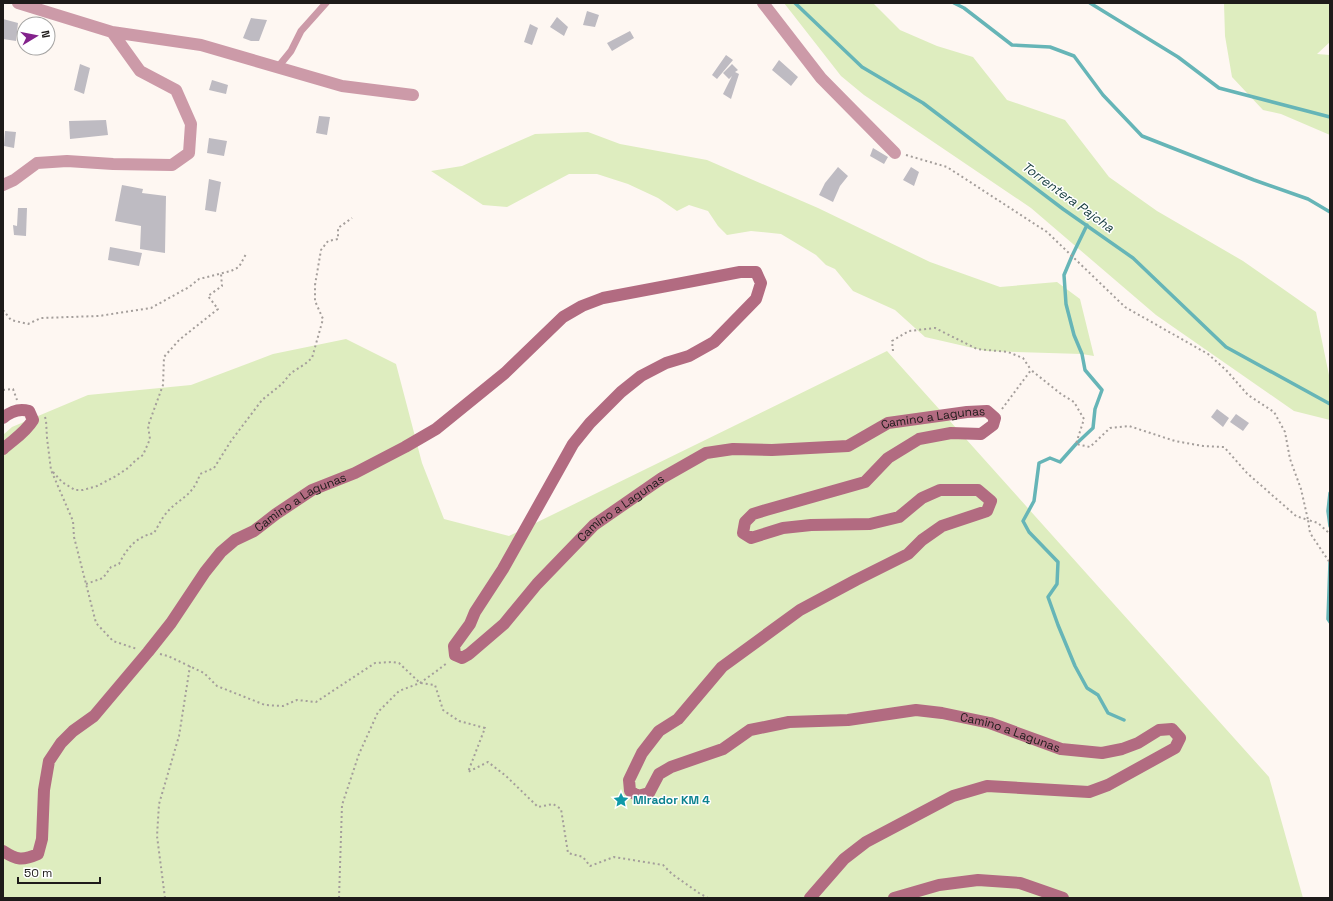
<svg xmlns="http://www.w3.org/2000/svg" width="1333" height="901" font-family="'Space Grotesk',sans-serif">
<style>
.green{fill:#deedbf}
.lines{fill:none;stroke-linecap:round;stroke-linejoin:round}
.stream{stroke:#66b5b7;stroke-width:3.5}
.building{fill:#bebbc2}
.path{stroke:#a49e9b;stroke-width:2;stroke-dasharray:2 3;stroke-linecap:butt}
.lane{stroke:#cc9aa8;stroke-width:7}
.street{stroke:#cc9aa8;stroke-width:12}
.secondary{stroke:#b26b81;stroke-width:12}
.labels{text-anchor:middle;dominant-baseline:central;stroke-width:3;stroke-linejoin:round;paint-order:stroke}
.street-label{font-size:12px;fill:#1e1b1a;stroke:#fff}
.culture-label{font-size:12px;font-weight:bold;fill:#0d838f;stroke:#fff;text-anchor:start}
.water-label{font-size:13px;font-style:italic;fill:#153b3d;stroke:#fff}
</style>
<rect width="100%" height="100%" fill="#fef7f2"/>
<path class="green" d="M784,3H873L900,30L937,46L973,57L1007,100L1065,120L1109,177L1157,211L1243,261L1316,312L1330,380V420L1294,411L1156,315L1031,208L864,95L841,76Z
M1224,3H1330V42L1317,54L1330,55V135L1281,114L1263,110L1232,77L1225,36Z
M588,132L620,144L707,160L818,208L930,262L1000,287L1057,282L1080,299L1094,356L1082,354L986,351L925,337L895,310L853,291L835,269L826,265L816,255L781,234L751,231L727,235L718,226L708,211L689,205L677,211L658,198L628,184L597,174H569L507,207L483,205L431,171L462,166L535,134Z
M346,339L396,364L422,463L444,519L509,536L887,351L1269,777L1303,898H3V435L12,427L88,395L191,385L273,354Z"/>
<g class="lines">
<path class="stream" d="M795,3L862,67L923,103L1063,209L1133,258L1226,347L1330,404
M954,3L964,8L1012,45L1050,47L1074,56L1103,95L1142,136L1254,180L1308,199L1330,212
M1090,3L1178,57L1219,88L1330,117
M1087,225L1072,256L1064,275L1066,304L1074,335L1082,354L1085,370L1102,390L1095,409L1093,428L1076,444L1060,462L1050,458L1039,463L1034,501L1023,521L1029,532L1058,562L1057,584L1048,597L1058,625L1075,666L1087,688L1098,695L1108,713L1124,720
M1330,493L1328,511L1330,526
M1330,562L1328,619L1330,622"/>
</g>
<path class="building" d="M587,11L599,15L595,27L583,25Z
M557,17L568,27L564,36L550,27Z
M251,18L267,20L259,41H251L243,38Z
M3,19L18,23L16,41L3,39Z
M530,24L538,28L532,45L524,42Z
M630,31L634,38L612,51L607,43Z
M726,55L733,60L717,79L712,75Z
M779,60L798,77L791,86L772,70Z
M80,64L90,68L84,94L74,90Z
M732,64L738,70L735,72L739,74L731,99L723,94L732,76L729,79L723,73Z
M212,80L228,85L226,94L209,90Z
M319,116L330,117L327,135L316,133Z
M106,120L108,135L70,139L69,121Z
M5,131L16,132L14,148L4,146Z
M209,138L227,141L224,156L207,153Z
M873,148L888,157L884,164L870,156Z
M838,167L848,176L840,186L833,202L819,195L825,183Z
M911,167L919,172L914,186L903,180Z
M209,179L221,182L216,212L205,210Z
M122,185L143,189L142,193L166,196L165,253L140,249L141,226L115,221Z
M18,208H27L26,236L14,235L13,225L17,226Z
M110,247L142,253L139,266L108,260Z
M1217,409L1229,418L1223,427L1211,417Z
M1236,414L1249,423L1243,431L1230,422Z"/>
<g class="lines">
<path class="path" d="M906,155L947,167L1047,232L1125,307L1208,354L1226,370L1248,395L1274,412L1285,432L1290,459L1301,489L1308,520L1318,523L1330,534
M3,310L11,320L28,324L41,318L99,316L151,308L189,287L199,279L231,271L239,267L246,254
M893,351L892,341L909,331L935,328L977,349L1008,352L1023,358L1031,370
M3,390L13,389L17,400
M1002,409L1031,370L1061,394L1074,402L1084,419L1076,444L1090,447L1110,428L1129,426L1175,441L1203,446L1224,447L1247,473L1296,516L1308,520L1310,533L1330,563
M45,417L46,420L47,438L51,470L73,521L74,537L96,623L113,641L137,649
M53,472L62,482L75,490H83L97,486L116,476L128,468L136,460L143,455L150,439L148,426L163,385L164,357L179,340L218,309L208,296L222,286L221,274
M86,584L103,578L111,567L119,564C127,548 136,537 154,533C157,528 160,522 164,516C177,498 192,499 200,474L214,468L231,441L262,400L282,384L291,373L305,364L312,358L323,319L315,301V285L321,250L328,241L338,239V228L352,218
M160,654L168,656L204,673L217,686L265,705L283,706L297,700L316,702L375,663L392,662L399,663L420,683L435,685L443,710L459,721L485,728L468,772L488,762L506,776L538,807L553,804L561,809L568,853L583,857L590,866L614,857L663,865L672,874L699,893L708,898
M165,898L157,836L159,804L179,736L190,666
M339,898L342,805L359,754L378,712L399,691L420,683L438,670L447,663"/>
<path class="lane" d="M278,67L291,51L301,31L326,3"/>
<path class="street" d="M18,3L112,32L201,45L342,86L413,95
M763,3L821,78L895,153
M3,185L14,180L37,163L67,161L113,164L172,165L189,153L191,124L176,90L140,71L112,32"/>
<g class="secondary">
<path d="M3,418C11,411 19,408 29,411L33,420C25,433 14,439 3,449"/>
<path id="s1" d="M3,851C17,860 22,861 38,854L42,839L44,790L49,761L61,743L73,731L94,716L148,652L171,623L205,572L221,552L235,540L254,531L276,514L312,490L355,473L405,447L436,429L505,373L563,317L582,306L603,298L693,281L740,272H756L761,283L756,299L714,342L689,356L666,363L641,376L621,392L590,423L573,444L503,569L475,612L470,624L454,646L455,655L462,658L469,654L504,624L537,584L594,525L662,478L706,453L733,449L772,450L848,446L888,423L967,412L987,411L995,418L993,425L981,434L951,433L919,439L888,458L865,482L766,510L753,514L745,522L743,533L751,538L783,528L811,525L870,524L899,517L922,498L940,490H978L991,501L987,511L942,526L922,540L908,554L856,580L800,610L722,667L678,719L659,731L642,753L629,780L630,791L638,796L649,793L659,774L671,767L723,749L750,730L789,722L848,720L916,710L942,713L990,723L1061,749L1102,753L1122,749L1138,743L1159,730L1172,729L1180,738L1175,748L1108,785L1089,792L987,786L953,796L866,842L844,859L810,898"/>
<path d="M894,898L939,885L978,880L1020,883L1063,898"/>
</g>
</g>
<defs>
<symbol id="sight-bare" viewBox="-9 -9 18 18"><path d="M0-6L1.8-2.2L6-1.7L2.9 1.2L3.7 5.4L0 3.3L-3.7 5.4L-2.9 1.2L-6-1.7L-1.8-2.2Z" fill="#0f9aa8" stroke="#fff" stroke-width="2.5" paint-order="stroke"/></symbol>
</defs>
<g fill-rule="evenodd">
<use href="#sight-bare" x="610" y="789" width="22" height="22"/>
</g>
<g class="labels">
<g class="street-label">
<text stroke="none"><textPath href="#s1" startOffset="2095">Camino a Lagunas</textPath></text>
<text stroke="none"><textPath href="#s1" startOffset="498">Camino a Lagunas</textPath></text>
<text stroke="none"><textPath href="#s1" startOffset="1759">Camino a Lagunas</textPath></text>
<text stroke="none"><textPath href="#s1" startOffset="3607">Camino a Lagunas</textPath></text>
</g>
<g class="culture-label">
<text x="633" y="800">Mirador KM 4</text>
</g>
<g class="water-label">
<text transform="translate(1068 197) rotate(36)">Torrentera Pajcha</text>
</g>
</g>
<rect width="1333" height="901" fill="none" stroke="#1e1b1a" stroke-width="8"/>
<g transform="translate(36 36) rotate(80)"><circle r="19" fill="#ffffff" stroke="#a5a4a3"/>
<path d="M0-3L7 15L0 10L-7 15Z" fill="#83228c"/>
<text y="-6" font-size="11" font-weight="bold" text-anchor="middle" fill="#1e1b1a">N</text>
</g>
<path d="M18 877v6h82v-6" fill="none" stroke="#1e1b1a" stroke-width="2"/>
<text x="24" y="877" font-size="12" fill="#1e1b1a" stroke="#ffffff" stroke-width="3" paint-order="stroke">50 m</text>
</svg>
